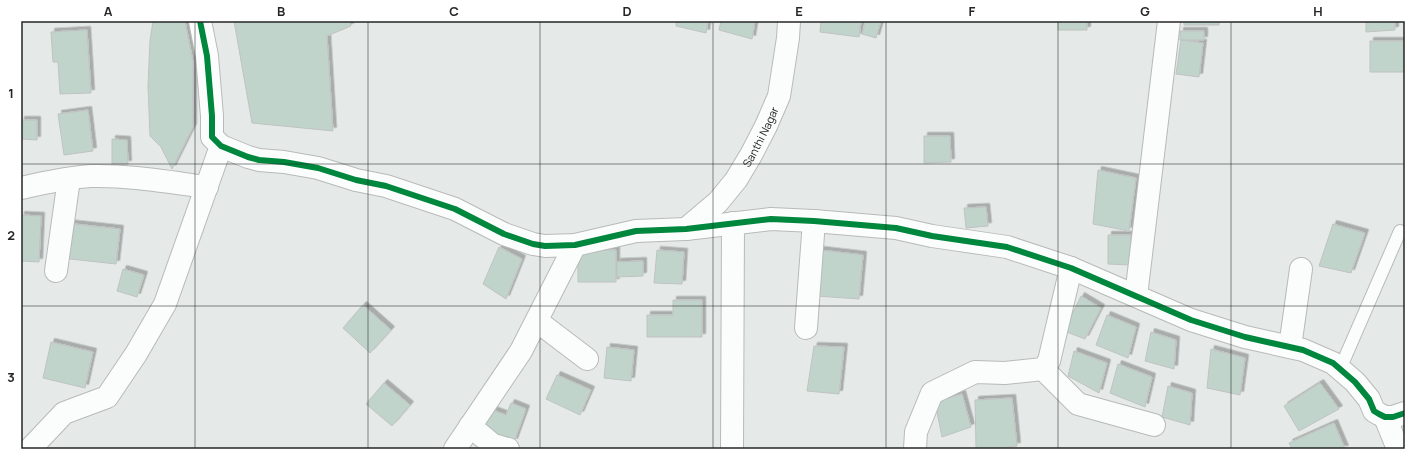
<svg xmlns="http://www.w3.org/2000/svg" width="1426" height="470" font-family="Manrope,sans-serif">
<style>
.building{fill:#c0d4cc;stroke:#c0c2c2;filter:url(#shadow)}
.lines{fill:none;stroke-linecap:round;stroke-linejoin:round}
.lane-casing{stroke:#b7bab9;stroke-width:14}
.street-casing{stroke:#b7bab9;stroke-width:24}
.secondary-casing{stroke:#b7bab9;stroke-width:24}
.lane{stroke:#fbfcfc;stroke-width:12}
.street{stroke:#fbfcfc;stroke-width:22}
.secondary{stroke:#fbfcfc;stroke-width:22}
.cycleway-casing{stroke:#fff;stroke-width:8}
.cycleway{stroke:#00873e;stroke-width:6}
.grid{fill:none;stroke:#242625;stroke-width:1;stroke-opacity:0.55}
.labels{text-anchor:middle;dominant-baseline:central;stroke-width:4;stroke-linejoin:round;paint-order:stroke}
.street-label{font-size:11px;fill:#242625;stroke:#fff}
.neatline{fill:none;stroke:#242625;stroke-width:1.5}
.grid-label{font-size:13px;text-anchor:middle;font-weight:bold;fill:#242625}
</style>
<defs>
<filter id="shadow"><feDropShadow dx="3.5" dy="-3.5" stdDeviation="0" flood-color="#0004"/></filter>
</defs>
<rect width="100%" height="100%" fill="#e5eae8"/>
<path class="building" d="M153,21H185L193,62V127L172,169L161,147L150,136L148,86L150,40Z
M234,21H349L351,26L327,36L333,131L252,123Z
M676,21H708L706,33L676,26Z
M721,21H755L752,39L719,30Z
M821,21H861L859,37L820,32Z
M866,21H881L876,38L862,34Z
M1058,21H1087V30H1058Z
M1184,21H1219V25H1184Z
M1366,21H1395V30L1366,32Z
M87,30L91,93L60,94L58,62H53L51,32Z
M1180,31H1204V40H1180Z
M1181,40L1203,43L1199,77L1176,74Z
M1370,41H1404L1405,72H1370Z
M88,110L93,151L64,155L58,114Z
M21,120H37V140L21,139Z
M924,136H950L951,162L924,163Z
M112,139L127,140L128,164H112Z
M1098,170L1136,178L1129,231L1093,224Z
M986,207L988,226L966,228L964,208Z
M21,215L41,216L39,262L21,261Z
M65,223L120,229L116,264L61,258Z
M1333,224L1365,233L1351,273L1319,266Z
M1108,235H1131L1130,265L1108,264Z
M499,247L522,259L506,299L483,284Z
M578,250H616V282H578Z
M657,250L684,252L682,284L654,283Z
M820,250L863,255L859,299L816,296Z
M643,261V276L617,277V262Z
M123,269L144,275L137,297L117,291Z
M1081,296L1101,308L1085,339L1064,331Z
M673,300H702V337H647V315H673Z
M363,305L391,330L370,353L343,328Z
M1107,315L1136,327L1128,358L1096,345Z
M1151,332L1176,340L1174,369L1145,361Z
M51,342L93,352L85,388L43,378Z
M814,346L844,347L839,394L807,391Z
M607,347L634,350L631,381L604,378Z
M1211,349L1245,358L1240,395L1207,388Z
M1074,351L1107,363L1099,393L1068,376Z
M1118,364L1152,377L1145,407L1110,393Z
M557,375L591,390L580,415L546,399Z
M384,383L410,405L392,426L366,404Z
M1320,383L1339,409L1299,431L1284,406Z
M1168,386L1192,393L1190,425L1162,417Z
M962,394L971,427L942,437L935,402Z
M1012,398L1017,446L993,449H976L975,400Z
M511,403L526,409L514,442L483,430L490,409L506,415Z
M1334,423L1345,449H1292L1289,443Z"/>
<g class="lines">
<defs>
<path id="lane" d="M1340,369L1400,231"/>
<g id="street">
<path d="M21,188C43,183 69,177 91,176C129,175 168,182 207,187"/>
<path id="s1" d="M686,229L718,202L736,180L751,155L766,126L779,96L788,38L789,21"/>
<path d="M56,271L69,179"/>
<path d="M1136,296L1169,21"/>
<path d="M537,321L587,359"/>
<path d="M806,328L814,221"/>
<path d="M1290,347L1301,269"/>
<path d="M1043,369L1078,404L1154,425"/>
<path d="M1385,417L1398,449"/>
<path d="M470,426L493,445L508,449"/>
<path d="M30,449L64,413L107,397L136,354L165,304L221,146"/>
<path d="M455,449L521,351L575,245"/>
<path d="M732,449L733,223"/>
<path d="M915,449L916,432L932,393L975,372L1005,373L1043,369L1049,361L1071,268"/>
</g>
<path id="secondary" d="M200,21L207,56L212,116V137L221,146L248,157L259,160L284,162L318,168L356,180L386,186L455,209L504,234L533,244L545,246L575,245L636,231L686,229L771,219L814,221L896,228L932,236L1007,247L1071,268L1191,320L1245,337L1303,350L1333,363L1355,382L1369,399L1374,411L1379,414L1385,417H1393L1405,413"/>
</defs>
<use href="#lane" class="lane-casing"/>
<use href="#street" class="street-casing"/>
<use href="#secondary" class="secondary-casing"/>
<use href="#lane" class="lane"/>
<use href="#street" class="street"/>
<use href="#secondary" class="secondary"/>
<defs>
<path id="cycleway" d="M200,21L207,56L212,116V137L221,146L248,157L259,160L284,162L318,168L356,180L386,186L455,209L504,234L533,244L545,246L575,245L636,231L686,229L771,219L814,221L896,228L932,236L1007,247L1071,268L1191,320L1245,337L1303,350L1333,363L1355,382L1369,399L1374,411L1379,414L1385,417H1393L1405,413"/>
</defs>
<use href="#cycleway" class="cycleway-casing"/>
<use href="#cycleway" class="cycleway"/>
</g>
<path class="grid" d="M195,21V449M368,21V449M540,21V449M713,21V449M886,21V449M1058,21V449M1231,21V449M21,164H1405M21,306H1405"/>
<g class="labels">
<g class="street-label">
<text stroke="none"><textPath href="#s1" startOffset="120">Santhi Nagar</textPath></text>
</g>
</g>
<rect width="1426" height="470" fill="none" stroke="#ffffff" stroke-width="44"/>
<rect x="22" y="22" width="1382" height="426" class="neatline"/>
<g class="grid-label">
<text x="108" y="16">A</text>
<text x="281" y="16">B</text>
<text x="454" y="16">C</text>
<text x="627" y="16">D</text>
<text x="799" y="16">E</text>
<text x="972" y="16">F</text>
<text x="1145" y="16">G</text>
<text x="1318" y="16">H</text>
<text x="11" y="98">1</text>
<text x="11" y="240">2</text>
<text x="11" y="382">3</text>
</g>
</svg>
